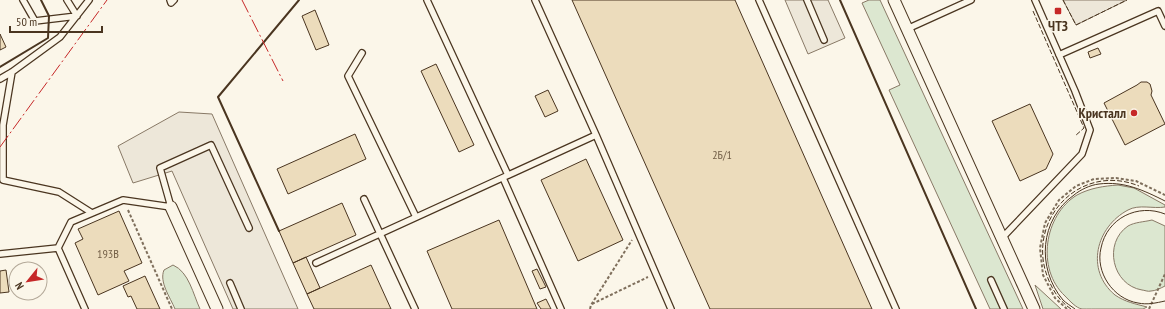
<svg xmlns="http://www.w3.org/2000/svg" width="1165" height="309" font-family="'PT Sans Narrow',sans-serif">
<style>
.green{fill:#dce7d0;stroke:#887966}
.parking{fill:#ede7d9;stroke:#887966}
.building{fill:#ecdcbc;stroke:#4a3520}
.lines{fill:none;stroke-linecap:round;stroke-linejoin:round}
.lane-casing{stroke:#4a3520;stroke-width:8}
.street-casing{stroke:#4a3520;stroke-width:13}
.path{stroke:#7f6f5c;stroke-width:2;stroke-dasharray:3 2;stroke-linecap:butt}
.lane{stroke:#fbf6e9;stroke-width:5.5}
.street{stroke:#fbf6e9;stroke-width:11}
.tram{stroke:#4a3520;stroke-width:1}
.fence{stroke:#4a3520;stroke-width:1;stroke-dasharray:5 2;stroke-linecap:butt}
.wall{stroke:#4a3520;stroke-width:2}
.power{stroke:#c62828;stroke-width:1;stroke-dasharray:14 3 2 3;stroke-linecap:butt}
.poi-dot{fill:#c62828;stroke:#fbf6e9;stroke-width:1.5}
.labels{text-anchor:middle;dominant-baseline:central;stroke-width:3;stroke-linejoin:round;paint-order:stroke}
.number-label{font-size:12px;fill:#725f47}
.poi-label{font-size:14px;font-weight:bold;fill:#4a3520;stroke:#fbf6e9}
</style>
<rect width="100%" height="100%" fill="#fbf6e9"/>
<path class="green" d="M869,0H880L1023,309H990L889,90L900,85L862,3Z
M1118,185L1134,188L1165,205V207C1153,209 1139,204 1128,210C1096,227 1085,270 1115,295C1125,302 1136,304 1147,307L1143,309C1129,309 1115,309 1100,309C1095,309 1088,309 1082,309C1076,308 1070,301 1065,296C1036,269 1044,215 1077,195C1090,188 1104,186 1118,185Z
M1152,220L1165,226V286C1161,288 1155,291 1151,291C1148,292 1144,290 1142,290C1112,285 1103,243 1128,226C1135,222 1144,222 1152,220Z
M173,265C189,272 193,294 200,309H175C170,297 159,282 164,270Z
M1035,285L1061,309H1043Z"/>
<path class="parking" d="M785,0H828L845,38L808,54Z
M1063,0H1127L1076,25Z
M179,112L212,114L298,309H233L172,171L133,183L118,146Z"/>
<path class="building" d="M572,0H735L872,309H710Z
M315,10L329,45L316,50L302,16Z
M0,34L6,47L0,50Z
M1098,48L1101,54L1090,58L1088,52Z
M436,64L474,145L459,152L421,71Z
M1141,82H1147L1150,84L1152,91L1151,95L1165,124L1125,145L1104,103L1137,85Z
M548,90L558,111L545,117L535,96Z
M1030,104L1053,154L1046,169L1020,181L992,121Z
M355,134L366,159L288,194L277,169Z
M586,159L623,240L578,261L541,180Z
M342,203L356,235L293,263L279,231Z
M119,211L142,263L124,271L129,281L98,295L75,243L83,239L78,229Z
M499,220L537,309H452L427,251Z
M306,257L320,288L307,294L293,263Z
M371,265L391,309H314L307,294Z
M537,269L546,287L540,289L532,271Z
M6,270L9,292L0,293V271Z
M145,276L160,309H137L131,296L128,297L123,286Z
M546,299L551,309H541L537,303Z"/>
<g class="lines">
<defs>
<path id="lane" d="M23,0L35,21L77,16L67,0
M170,0L171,3L174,0
M427,0L508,175
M535,0L596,135L671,309
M759,0L896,309
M807,0L824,40
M907,29L971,0
M362,53L348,76L416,217
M1059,55L1158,11L1165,26
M12,72L3,125V180L59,192L92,213
M0,79L12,72L60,37L89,0
M503,178L561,309
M364,199L415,309
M1002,238L1082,154L1090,130L1075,91L1035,0
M0,254L58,248
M316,263L596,135
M991,280L1004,309
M230,283L241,309
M85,309L58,248L71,222L123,200L171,207L160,168L211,145L249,228"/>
<path id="street" d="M894,0L1034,309
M171,207L217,309"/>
</defs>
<use href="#lane" class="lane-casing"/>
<use href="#street" class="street-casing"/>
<path class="path" d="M128,210L172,309
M592,304L648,277
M590,309L591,305L632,240
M1067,309L1055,298L1043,275L1040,248L1045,223L1059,200L1076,186L1094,179L1116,178L1136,181L1165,195
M1149,309L1165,274"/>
<use href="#lane" class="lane"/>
<use href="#street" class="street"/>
<path class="tram" d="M1165,214C1138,203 1107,218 1101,248C1095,272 1113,299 1138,303C1147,305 1156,303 1165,301
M1075,309C1071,306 1066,303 1063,300C1036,268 1040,219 1074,195C1080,190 1090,185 1099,184C1124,181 1143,190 1165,201"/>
<path class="fence" d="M1063,0L1076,25L1127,0
M1033,11L1084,128L1075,136
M1071,309C1061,302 1055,294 1050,283C1022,224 1078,161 1139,186"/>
<path class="wall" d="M840,0L976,309
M0,67L48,38L49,16L41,0
M279,231L218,97L299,0"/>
<path class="power" d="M242,0L283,81
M0,147L107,0"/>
</g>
<g class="poi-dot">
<rect x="1054" y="7" width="8" height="8" rx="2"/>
<circle cx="1134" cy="113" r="4"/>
</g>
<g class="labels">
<g class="number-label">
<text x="722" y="154">2Б/1</text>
<text x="108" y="253">193В</text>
</g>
<g class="poi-label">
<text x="1058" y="26">ЧТЗ</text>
<text x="1126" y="113" text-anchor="end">Кристалл</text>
</g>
</g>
<g transform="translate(28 281) rotate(240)"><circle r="19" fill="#fbf6e9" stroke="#b4a999"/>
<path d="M0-3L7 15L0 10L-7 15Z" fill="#c62828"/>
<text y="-6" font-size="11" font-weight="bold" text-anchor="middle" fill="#4a3520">N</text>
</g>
<path d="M10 26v6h92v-6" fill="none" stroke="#4a3520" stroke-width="2"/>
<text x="16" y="26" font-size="12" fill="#4a3520" stroke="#fbf6e9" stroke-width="3" paint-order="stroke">50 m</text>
</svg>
